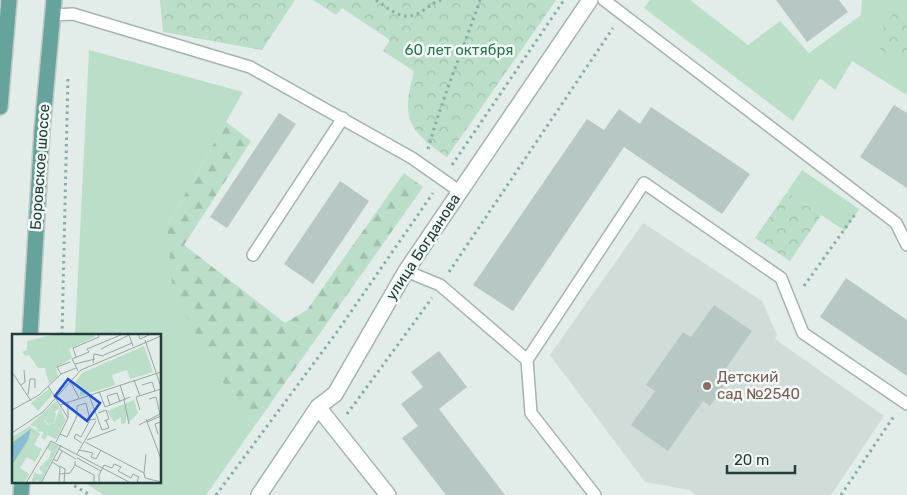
<svg xmlns="http://www.w3.org/2000/svg" width="907" height="495" font-family="Rubik,sans-serif">
<style>
.built{fill:#d0dcd8}
.grass{fill:#bbdec9}
.forest{fill:url(#forest-firs)}
.park{fill:url(#park-crowns)}
.building{fill:#b7c7c3}
.lines{fill:none;stroke-linecap:round;stroke-linejoin:round}
.service-casing{stroke:#a5b4b1;stroke-width:14}
.tertiary-casing{stroke:#a5b4b1;stroke-width:18}
.primary-casing{stroke:#c1c9c8;stroke-width:18}
.path{stroke:#82b0a8;stroke-width:3;stroke-dasharray:2.5 4;stroke-linecap:butt}
.service{stroke:#fff;stroke-width:11}
.tertiary{stroke:#fff;stroke-width:15}
.primary{stroke:#66a39a;stroke-width:15}
.education-dot{fill:#8d6e63;stroke:#f3f9f7;stroke-width:2}
.labels{text-anchor:middle;dominant-baseline:central;stroke-width:5;stroke-linejoin:round;paint-order:stroke}
.park-label{font-size:15px;fill:#2b7551;stroke:#f3f9f7}
.street-label{font-size:15px;fill:#223e3a;stroke:#f3f9f7}
.education-label{font-size:15px;fill:#785e54;stroke:#f3f9f7;text-anchor:start}
.inset-road{fill:none;stroke:#95a6a3;stroke-width:1}
.view{fill:#1d4ed8;fill-opacity:0.15;stroke:#1d4ed8;stroke-width:2.5}
.inset-edge{fill:none;stroke:#223e3a;stroke-width:2.5}
</style>
<defs>
<pattern id="forest-firs" width="22" height="20" patternUnits="userSpaceOnUse" patternTransform="scale(1.25)"><rect width="22" height="20" fill="#bbdec9"/><path d="M5 1l3.5 6h-7zM16 11l3.5 6h-7z" fill="#a0c0ad"/></pattern>
<pattern id="park-crowns" width="20" height="18" patternUnits="userSpaceOnUse" patternTransform="scale(1.25)"><rect width="20" height="18" fill="#bbdec9"/><path d="M2 6a3 3 0 1 1 6 0M12 15a3 3 0 1 1 6 0" fill="none" stroke="#a0c0ad"/></pattern>
</defs>
<rect width="100%" height="100%" fill="#e2ece9"/>
<path class="built" d="M643,223L762,301L777,335L775,339L884,416L831,495H697L689,490L645,482L550,355Z"/>
<path class="grass" d="M650,0H690L748,45L780,21L809,53L861,15L862,0H907V95L852,61L835,90L820,78L793,121L644,8Z
M89,50L243,92L167,226L240,413L256,424L206,495H104L82,481H160V335H75Z
M802,170L859,209L845,231L787,192Z"/>
<path class="forest" d="M226,122L251,141L184,245L285,323L307,310L404,173L423,187L256,424L240,413L173,292L167,226Z"/>
<path class="park" d="M160,0H295L262,50L163,32Z
M313,0H556L447,157C408,130 401,119 414,71L383,51L390,40L342,8L336,15Z
M895,11L907,20V68L872,43Z
M787,192L821,215L790,261L755,238Z"/>
<path class="building" d="M776,0H839L848,12L807,42Z
M894,105L907,113V188L860,157Z
M651,107L750,174L722,214L624,147L513,311L473,285L587,119L604,130L619,109L640,124Z
M279,113L296,124L227,228L210,217Z
M340,181L369,201L313,284L284,264Z
M846,278L907,320V376L820,317Z
M714,305L752,331L717,381L724,386L710,406L703,401L668,451L631,425L655,391L646,385L683,332L691,337Z
M439,351L467,387L439,409L505,495H446L402,438L418,426L401,404L423,387L411,372Z"/>
<g class="lines">
<defs>
<path id="service" d="M604,0L896,223L907,245
M53,15L73,14L250,67L412,158L459,191
M253,255L343,118
M406,271L440,285L527,360
M595,495L531,413L527,360L644,183L781,278L803,333L907,404"/>
<path id="tertiary" d="M318,407L388,495
M259,495L318,407L335,394L406,271L590,0"/>
<path id="primary" d="M0,107L9,0
M30,335L42,131L54,0
M21,495L22,481"/>
</defs>
<use href="#service" class="service-casing"/>
<use href="#tertiary" class="tertiary-casing"/>
<use href="#primary" class="primary-casing"/>
<path class="path" d="M376,0C392,11 405,24 424,10C430,6 434,2 441,0
M428,149C442,98 463,50 480,0
M452,165L564,0
M449,272L613,28
M804,286L856,213
M62,335L68,75
M347,414L432,298
M70,481L73,485L90,495
M216,495L337,332L433,193
M841,495L894,416"/>
<use href="#service" class="service"/>
<use href="#tertiary" class="tertiary"/>
<use href="#primary" class="primary"/>
</g>
<circle class="education-dot" cx="707" cy="386" r="5"/>
<g class="labels">
<g class="park-label">
<text x="459" y="50">60 лет октября</text>
</g>
<g class="street-label">
<text transform="translate(40 167) rotate(-86)">Боровское шоссе</text>
<text transform="translate(423 247) rotate(-57)">улица Богданова</text>
</g>
<g class="education-label">
<text x="717" y="377">Детский<tspan x="717" dy="17">сад №2540</tspan></text>
</g>
</g>
<g transform="translate(12 334)">
<rect width="149" height="149" fill="#e2ece9"/>
<path d="M35,4L43,5V12L49,10L46,25H42L34,13ZM37,55L40,61L26,77L19,69ZM44,67L48,74L42,78L44,79L42,89L36,90L33,86L28,95L18,91ZM39,108L47,112L28,149L26,146L19,149L23,137L24,140H31L27,134L37,124L39,117L34,114Z" fill="#bbdec9"/>
<path d="M43,0H83V3L57,15L60,24L44,34L46,42L37,50L33,34H26L17,21L13,22L10,18L15,16V7ZM36,4L37,9L42,4L43,12L49,11L45,25L40,23V13H34ZM122,66L126,79L117,88L114,81V89L109,90V83L102,88L95,77ZM48,74L54,86L44,105L35,101L33,106L29,104L32,98L24,97L33,87L35,91L42,89Z" fill="#bbdec9" fill-rule="evenodd"/>
<path d="M132,12L141,38L118,45L115,36L100,41L103,51L68,62V55L61,51L70,39ZM18,92L28,100L22,111L30,115L23,128L15,123L8,134L17,140L12,149H0V103Z" fill="#bbdec9"/>
<path d="M19,95L16,106L0,131V109Z" fill="#89bed2"/>
<path class="inset-road" d="M126,0L128,5L139,0M133,6L149,53M89,15L117,1L121,12M92,21L120,9M64,23L61,14L87,3L86,0M81,29L82,20L92,22M63,30L83,25M66,37L60,25L77,18L75,15L111,0M0,38L19,67M49,40L45,33L58,28M122,46L128,62M58,47L67,64M9,51L13,48L12,36M108,51L113,66M130,51L140,48L143,57M36,52L56,84L44,108M87,57L93,73L118,63M16,61L18,45H23V54M77,61L90,96L97,94L94,86M137,65L144,63L148,80M112,66L117,90M48,71L149,38M98,71L95,62L105,59L108,68M0,76L27,61L49,40L64,34M128,76L124,63L149,55M86,79L94,76L97,85L92,87M56,84V68M134,85L149,125M135,88L149,82M127,91L148,80M0,99L31,78L69,36L149,2M48,100L55,103L65,82V72L74,69L78,86L84,85M146,100L143,90L149,88M75,106L104,95M73,108L132,139L133,144L149,148M70,109L62,104L64,100L69,103L78,86M47,115L64,125M67,116L81,119L79,123L84,125L89,116M65,120L84,87M65,124L89,137M41,125L45,127L50,117M63,127V131L82,141V149M40,128L48,133L47,149M48,132L53,135L52,149M132,139L134,120M48,140L58,139L63,131M14,149L39,107L119,149M29,149L49,111M87,149V141L92,131L100,134L102,130L109,133L106,137L119,144L121,140L127,143L125,147L128,149"/>
<path class="view" d="M56,45L88,69L75,87L43,62Z"/>
<rect width="149" height="149" class="inset-edge"/>
</g>
<path d="M727 465v8h68v-8" fill="none" stroke="#223e3a" stroke-width="2.5"/>
<text x="734" y="465" font-size="15" fill="#223e3a" stroke="#f3f9f7" stroke-width="4" paint-order="stroke">20 m</text>
</svg>
